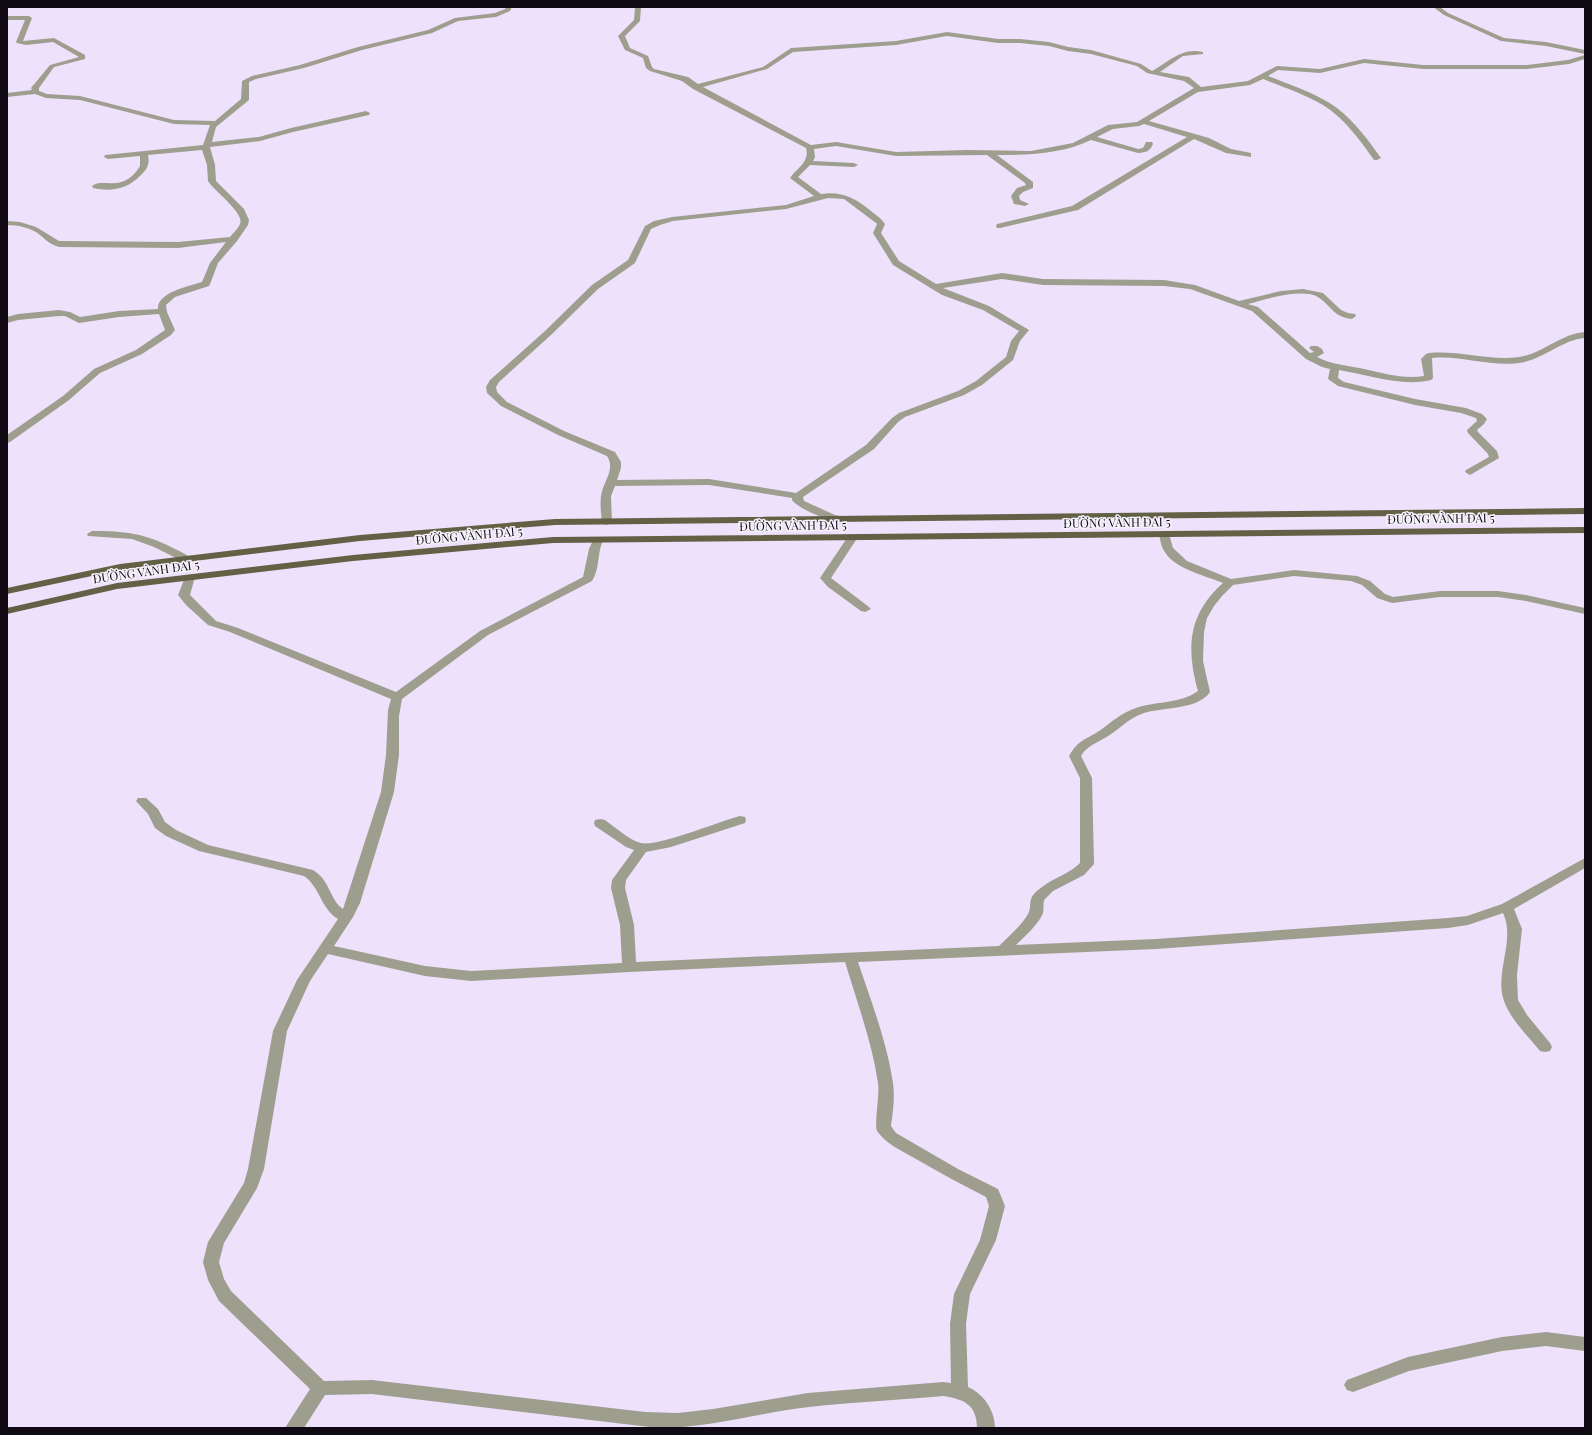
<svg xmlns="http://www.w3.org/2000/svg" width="1592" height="1435" font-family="'Playfair Display',serif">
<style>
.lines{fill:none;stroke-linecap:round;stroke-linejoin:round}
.minor{fill:#9e9e8e;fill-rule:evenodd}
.major{fill:#626145;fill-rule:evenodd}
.labels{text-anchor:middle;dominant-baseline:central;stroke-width:3;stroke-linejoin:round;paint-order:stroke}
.street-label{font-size:12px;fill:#0f0914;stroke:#f6f3fa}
</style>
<rect width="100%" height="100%" fill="#eee1fc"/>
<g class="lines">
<path class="minor" d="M506,7H512L510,11L496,17L458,21L432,33L362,50L304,68L256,79L249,82V100L216,127L212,142L259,137L291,128L366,111L370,113L369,115L293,132L260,141L210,147L215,165L216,181L244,209L249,220L248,225L237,241L218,263L210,284L209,286L175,297L166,305L167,312L175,330L171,335L142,354L100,373L69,400L10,442L7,443V435L63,396L94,369L136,350L165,330L159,314L119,317L79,323L65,316H59L18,320L7,323V317L18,314L59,310L70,312L80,317L119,311L158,309C157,292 190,286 202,282L210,263L226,242L178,248L59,247C50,244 47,241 40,235C32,228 18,225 7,225V221L20,222L36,227L59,241L178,242L230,237C233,233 238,229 240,224C245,213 214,191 208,181L207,165L202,150L148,155C150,164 147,169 141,175C128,189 111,192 93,188L92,186C103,177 123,194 140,166V156L108,159L104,157L105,155L203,145L210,125L174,124L80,100L46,98L35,94L7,97V93L32,90L31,88L50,65L79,57L53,42L26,45L17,43L16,42L25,20H7V16H29L32,18L23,41L54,38L85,55V59L54,67L39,88V91L47,94L80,96L174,120L215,121L241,99L242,81L252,76L300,65L358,47L428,30L455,18L495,13L505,9Z
M635,7H641L640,21L625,36L630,48L648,56L652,67L654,69L688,77L698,84L763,67L791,48L896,41L947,32L998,39H1020L1049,42L1068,47L1091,50L1141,64L1152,71C1170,61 1182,47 1203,52V54L1183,56L1160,72L1189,77L1201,87L1248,81L1277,66L1320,69L1364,59L1423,65H1527L1568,60L1585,55V59L1569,64L1527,69H1423L1364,63L1320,73L1278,70L1268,76C1288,84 1309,91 1328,102C1350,115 1367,138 1381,158L1377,160H1374C1360,140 1344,118 1323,105C1304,94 1283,87 1263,79L1250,85L1198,92L1149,121L1209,138L1231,149L1251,153V157L1226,153L1194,139L1078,210L1000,228H997L996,226L997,224L1072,206L1187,137L1144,124L1139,126L1113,129L1097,137L1138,149L1143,148L1146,142H1152L1153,144C1149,152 1147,152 1138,153L1091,140C1062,154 1029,155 997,155L1033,182V188L1023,192L1019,196L1020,200L1029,204L1025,206L1014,204L1011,196L1017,188L1026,185L1025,183L987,155L896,156L836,146L814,149L815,157L813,161L854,163L858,165L854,167L810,165L798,177L821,194C842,191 855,198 871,211C876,215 881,218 885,224L881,233L899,261L936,284L1002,273L1043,279L1164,280L1195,285L1239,301L1281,291L1303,289L1323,293L1341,310L1348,313L1355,314L1356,316L1352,319C1332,317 1331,304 1316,296C1299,289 1266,299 1248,304L1258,307L1310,353L1314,352L1309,348L1311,346H1317L1322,349L1324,353L1317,357C1330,364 1344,365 1359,368C1380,372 1402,380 1424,376L1421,359L1426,354L1429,353C1459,350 1489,361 1519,357C1542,354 1560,334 1585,332V338C1561,340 1543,360 1519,363C1489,367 1461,355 1432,358L1433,378L1431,380C1401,387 1369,375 1339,370L1338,378L1344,382L1415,399L1466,408L1482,414L1487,419L1484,424L1477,430L1478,432L1497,451L1499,458L1470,475L1465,472L1466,470L1489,457L1488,454L1468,433L1467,430L1477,421L1476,418L1461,413L1415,405L1338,386L1328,379L1330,369L1322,367L1306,359L1252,311L1190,289L1164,286L1043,285L1002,279L943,288L989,306L1029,330L1020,341L1013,360L982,385L964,395L905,417L898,422L874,449L803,497L804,501L835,515L845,517L846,519L845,521C834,524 798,509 792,500V498L709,485L615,486L611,496L612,522L607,525L603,524L602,522C601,514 600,504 601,496C603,481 616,470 607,456L558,435L501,406L487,393L486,387L490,380L545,331L592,285L628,260L645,226L654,221L672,217L786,205L814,196L790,178C797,168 810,162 806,148L693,89L682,81L650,71L646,68L643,58L625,50L618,36L634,20ZM947,36L998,43H1020L1049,46L1068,51L1091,54L1137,66L1147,73L1184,81L1194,88L1137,122L1108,125L1073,143L1031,151L967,150L896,152L836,142L811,145L703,87L767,69L793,52L896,45ZM828,198L844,199L876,223L877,224L873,233L893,265L942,295L983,310L1019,331L1011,341L1006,357L976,381L958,391L899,413L892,418L866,445L796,493L709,479L617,480L621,468V462L615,452L564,431L507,402L497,392L496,387L499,382L551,335L598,289L635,263L651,229L660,225L673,221L786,209Z
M1433,7H1440L1448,13L1504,38L1546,42L1585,50V54L1546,46L1501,41L1444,15Z
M92,531C124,531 144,533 173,548C179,551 187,554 191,559L186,562L182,561L154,547L132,539L88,536L87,534Z
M1164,531L1169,534L1173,548L1187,561L1231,579L1294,570L1357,576L1370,581L1385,594L1393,597L1440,591H1498L1526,595L1585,608V614L1526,601L1498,597H1440L1392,603L1377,598L1362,585L1351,581L1294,576L1233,585L1222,596L1214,606L1207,618L1204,632L1203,661L1210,692C1198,710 1163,707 1144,713C1128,718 1119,730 1105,738C1096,743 1086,747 1081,756L1092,778L1094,864L1084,875L1053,891L1044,900C1043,904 1044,909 1043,913C1039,924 1024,937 1016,945L1156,939L1448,918L1467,916L1502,904L1585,858V868L1514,909L1522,929L1517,975L1518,1000L1527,1015L1550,1043L1552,1047L1550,1051L1545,1052L1540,1051C1527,1035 1511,1020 1504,1001C1494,972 1516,941 1503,913L1468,925L1448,928L1156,949L858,962C871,1001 887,1042 893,1083C895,1097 893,1112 891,1126L896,1133L958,1169L998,1189L1005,1206L996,1240L970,1294L966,1324L968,1387C984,1394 995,1411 995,1428H977C977,1404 963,1399 943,1396C898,1400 853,1402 809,1407C757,1413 711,1428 658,1428L372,1394L325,1395L304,1428H285L310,1389L219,1301L208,1280L203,1262L208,1242L244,1183L248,1169L273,1031L297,980L338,919C321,909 320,887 304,876L199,851L166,836L155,828L148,814L136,801L138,798H146L158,809L165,822L176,830L208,845L313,870C331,881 329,899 343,909L381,792L386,755L388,710L391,699L230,632L208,625L186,605L178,595L186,575H194L195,577L190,595L216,621L238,628L396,692L480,631L583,577L589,549L594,538H602L603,540C597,553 600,569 592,581L488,635L402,699L399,716V755L394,792L360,903L353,917L334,946L425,966L471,971L622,963L620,925L611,888L612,880L634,850L626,847L595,826L594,823L595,820L600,819L605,820C615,827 629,840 641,843C658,847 720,821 740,816L745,817L746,820L745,823L671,847L646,852L626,880L625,888L634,925L636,962L999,946C1009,936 1021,926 1028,914C1032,907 1028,900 1034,894C1048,879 1067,876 1080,863V778L1069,756C1079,739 1084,741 1099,731C1112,722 1121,713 1136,708C1156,701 1180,704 1198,691C1186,648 1188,614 1223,583C1204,575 1173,569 1163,549C1161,545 1160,539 1159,534ZM328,954L425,976L471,981L629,972L845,962C857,1002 872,1042 878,1083C880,1093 874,1125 877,1131C886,1144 902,1151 916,1159C939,1172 962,1185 986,1197L989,1206L980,1240L954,1294L950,1324L951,1383L943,1382L808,1393L713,1409L678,1413L645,1412L372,1380L324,1381L231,1291L224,1279L219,1262L224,1243L257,1188L264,1169L287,1031L310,981Z
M853,534L858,537L831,578L869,607L871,609L865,612L861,611L828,587L820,578L849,535Z
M1546,1332L1585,1337V1351L1546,1346L1502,1351L1409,1371L1353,1392L1347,1390L1344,1385L1347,1380L1408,1357L1502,1337Z"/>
<path class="major" d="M1585,508V514L555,525L360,541L120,570L7,594V588L120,564L360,535L555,519Z
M1585,527V533L553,543L353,561L117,589L7,614V608L117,583L353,555L553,537Z"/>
</g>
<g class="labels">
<g class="street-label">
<text transform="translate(1441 518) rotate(-1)">ĐƯỜNG VÀNH ĐAI 5</text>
<text transform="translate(1117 522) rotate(-1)">ĐƯỜNG VÀNH ĐAI 5</text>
<text transform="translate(793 525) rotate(-1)">ĐƯỜNG VÀNH ĐAI 5</text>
<text transform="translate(469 535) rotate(-5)">ĐƯỜNG VÀNH ĐAI 5</text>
<text transform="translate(146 571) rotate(-8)">ĐƯỜNG VÀNH ĐAI 5</text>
</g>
</g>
<rect width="1592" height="1435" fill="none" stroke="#0f0914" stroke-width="16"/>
</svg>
